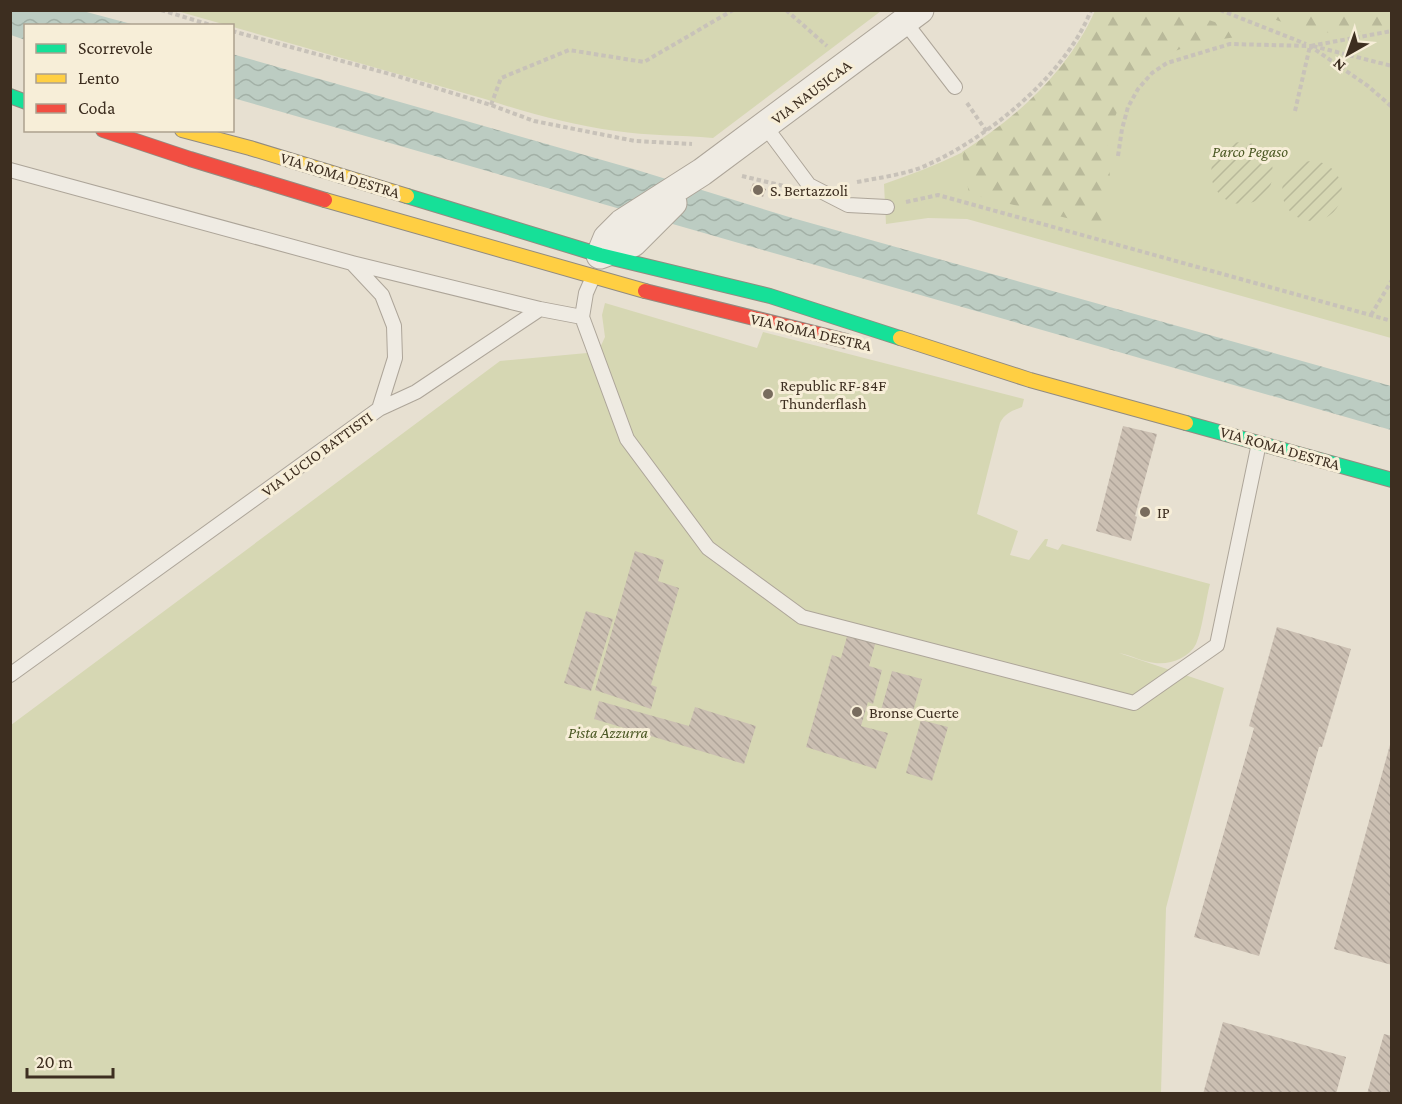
<svg xmlns="http://www.w3.org/2000/svg" width="1402" height="1104" font-family="'Crimson Pro',serif">
<style>
.green{fill:#d6d7b3}
.forest{fill:url(#forest-firs)}
.garden{fill:url(#garden-furrows)}
.water{fill:url(#water-waves)}
.building{fill:url(#building-back-hatch)}
.lines{fill:none;stroke-linecap:round;stroke-linejoin:round}
.lane-casing{stroke:#ada599;stroke-width:16}
.street-casing{stroke:#ada599;stroke-width:29}
.fast-casing{stroke:#928b80;stroke-width:16}
.slow-casing{stroke:#928b80;stroke-width:16}
.jam-casing{stroke:#928b80;stroke-width:16}
.path{stroke:#c8c2b9;stroke-width:4;stroke-dasharray:4.5 3;stroke-linecap:butt}
.lane{stroke:#efebe3;stroke-width:14}
.street{stroke:#efebe3;stroke-width:27}
.fast{stroke:#16e098;stroke-width:14}
.slow{stroke:#ffcf43;stroke-width:14}
.jam{stroke:#f24e42;stroke-width:14}
.poi-dot{fill:#786c5e;stroke:#f7eed8;stroke-width:2}
.labels{text-anchor:middle;dominant-baseline:central;stroke-width:6;stroke-linejoin:round;paint-order:stroke}
.street-label{font-size:16px;fill:#3d2e20;stroke:#f7eed8}
.park-label{font-size:16px;font-style:italic;fill:#4d5a26;stroke:#f7eed8}
.poi-label{font-size:16px;fill:#3d2e20;stroke:#f7eed8;text-anchor:start}
</style>
<defs>
<pattern id="forest-firs" width="22" height="20" patternUnits="userSpaceOnUse" patternTransform="scale(1.5)"><rect width="22" height="20" fill="#d6d7b3"/><path d="M5 1l3.5 6h-7zM16 11l3.5 6h-7z" fill="#b9b99a"/></pattern>
<pattern id="garden-furrows" width="10" height="10" patternUnits="userSpaceOnUse" patternTransform="scale(1.5)"><rect width="10" height="10" fill="#d6d7b3"/><path d="M-1 1l2-2M0 10L10 0M9 11l2-2" fill="none" stroke="#b9b99a"/></pattern>
<pattern id="water-waves" width="16" height="10" patternUnits="userSpaceOnUse" patternTransform="scale(1.5)"><rect width="16" height="10" fill="#bcccc2"/><path d="M0 5q4-4 8 0t8 0" fill="none" stroke="#a2b0a6"/></pattern>
<pattern id="building-back-hatch" width="6" height="6" patternUnits="userSpaceOnUse" patternTransform="scale(1.5)"><rect width="6" height="6" fill="#cbbfb2"/><path d="M-1 5l2 2M0 0l6 6M5-1l2 2" fill="none" stroke="#afa499"/></pattern>
</defs>
<rect width="100%" height="100%" fill="#e7e0d1"/>
<path class="green" d="M177,11L881,10V11L713,138C681,135 647,136 616,131C571,125 528,113 485,99Z
M1095,11H1391V338L967,219L928,218L886,224L884,184C910,175 936,165 961,153C1012,127 1073,63 1095,11Z
M605,303L757,348L763,332L1024,399L1022,407C1012,411 1005,413 1000,423L977,514L1018,531L1010,555L1029,560L1045,539H1048L1046,546L1058,550L1062,544L1210,584C1206,599 1202,631 1196,644C1189,658 1170,665 1155,663C1143,662 1131,655 1119,653L1224,688L1166,908L1161,1093L11,1094V725L500,361L598,352L605,337L602,315Z"/>
<path class="forest" d="M1391,10V15L1386,25C1339,43 1297,28 1252,11Z
M1095,11H1183L1252,35C1199,42 1164,44 1130,89C1117,107 1108,131 1107,153C1107,161 1109,169 1110,176C1111,192 1105,211 1103,227L969,194L962,152C1016,118 1069,71 1095,11Z"/>
<path class="garden" d="M1211 173a31 31 0 1 1 62 0a31 31 0 1 1-62 0Z
M1282 191a30 30 0 1 1 60 0a30 30 0 1 1-60 0Z"/>
<path class="water" d="M10,11H83L135,25L26,26L25,40L11,35Z
M232,54L637,170L789,217L1391,386V430L233,98Z"/>
<path class="building" d="M753,183L766,189L763,197L750,191Z
M1123,426L1157,434L1135,516L1137,517L1131,541L1096,531Z
M635,551L664,560L658,581L679,588L651,685L657,687L651,709L595,690Z
M586,611L613,619L591,691L564,683Z
M1277,627L1351,649L1322,747H1319L1259,956L1194,937L1254,728L1249,726Z
M848,633L876,641L869,666L882,670L873,704L868,702L861,726L888,733L876,769L806,747L832,655L841,658Z
M892,671L922,679L911,719L881,710Z
M599,701L689,726L695,707L756,726L744,764L594,719Z
M921,720L948,727L932,781L906,773Z
M1391,741H1392V965L1334,949Z
M1223,1022L1346,1057L1336,1094H1203Z
M1384,1034L1392,1036V1094H1367Z"/>
<g class="lines">
<defs>
<path id="lane" d="M905,22L955,87
M765,126L809,185L848,205L887,207
M10,170L352,263L382,295L394,326L395,358L379,409L10,675
M352,263L540,309L582,317
M593,277L586,293L582,317L627,439L708,548L802,617L1134,703L1217,645L1259,443
M379,409L416,392L540,309"/>
<path id="street" d="M600,255L607,238L622,223L702,172L920,10
M600,255L633,243L673,203"/>
<path id="fast" d="M10,96L26,102
M407,196L600,255L770,296L900,338
M1186,423L1392,480"/>
<path id="slow" d="M182,130L250,148L407,196
M325,200L645,291
M900,338L1030,380L1186,423"/>
<path id="jam" d="M103,130L190,159L325,200
M645,291L846,341"/>
</defs>
<use href="#lane" class="lane-casing"/>
<use href="#street" class="street-casing"/>
<use href="#fast" class="fast-casing"/>
<use href="#slow" class="slow-casing"/>
<use href="#jam" class="jam-casing"/>
<path class="path" d="M161,10L214,26
M786,10L827,46
M1220,10L1306,44
M232,31L397,76L491,105L534,121L635,141L692,144
M1313,46L1392,66
M967,103L987,132
M491,105L501,78L569,50L644,62L733,10
M1295,111L1310,46L1392,31
M1118,156L1122,129L1128,107L1138,89L1152,73L1167,63L1230,44L1310,46L1368,86L1392,107
M742,176L784,186
M857,182C878,178 900,175 920,168C983,142 1066,76 1091,10
M906,202L938,195L1392,321
M1371,315L1392,280"/>
<use href="#lane" class="lane"/>
<use href="#street" class="street"/>
<use href="#fast" class="fast"/>
<use href="#slow" class="slow"/>
<use href="#jam" class="jam"/>
</g>
<g class="poi-dot">
<circle cx="758" cy="190" r="6"/>
<circle cx="768" cy="394" r="6"/>
<circle cx="1145" cy="512" r="6"/>
<circle cx="857" cy="712" r="6"/>
</g>
<g class="labels">
<g class="street-label">
<text transform="translate(811 92) rotate(-37)">VIA NAUSICAA</text>
<text transform="translate(340 175) rotate(17)">VIA ROMA DESTRA</text>
<text transform="translate(811 332) rotate(13)">VIA ROMA DESTRA</text>
<text transform="translate(1280 448) rotate(16)">VIA ROMA DESTRA</text>
<text transform="translate(317 454) rotate(-36)">VIA LUCIO BATTISTI</text>
</g>
<g class="park-label">
<text x="1250" y="151">Parco Pegaso</text>
<text x="608" y="732">Pista Azzurra</text>
</g>
<g class="poi-label">
<text x="770" y="190">S. Bertazzoli</text>
<text x="780" y="385">Republic RF-84F<tspan x="780" dy="18">Thunderflash</tspan></text>
<text x="1157" y="512">IP</text>
<text x="869" y="712">Bronse Cuerte</text>
</g>
</g>
<rect width="1402" height="1104" fill="none" stroke="#3d2e20" stroke-width="24"/>
<rect x="24" y="24" width="210" height="108" fill="#f7eed8" stroke="#ada18e" stroke-width="1.5"/>
<rect x="36" y="44" width="30" height="9" fill="#16e098" stroke="#ada18e" stroke-width="1.5"/>
<text x="78" y="54" font-size="18" fill="#3d2e20">Scorrevole</text>
<rect x="36" y="74" width="30" height="9" fill="#ffcf43" stroke="#ada18e" stroke-width="1.5"/>
<text x="78" y="84" font-size="18" fill="#3d2e20">Lento</text>
<rect x="36" y="104" width="30" height="9" fill="#f24e42" stroke="#ada18e" stroke-width="1.5"/>
<text x="78" y="114" font-size="18" fill="#3d2e20">Coda</text>
<g transform="translate(1348 54) rotate(220)" stroke="#f7eed8" stroke-width="4.5" paint-order="stroke">
<path d="M0-4.5L10 22L0 15L-10 22Z" fill="#3d2e20"/>
<text y="-9" font-size="16" font-weight="bold" text-anchor="middle" fill="#3d2e20">N</text>
</g>
<path d="M27 1068v9h86v-9" fill="none" stroke="#3d2e20" stroke-width="3"/>
<text x="36" y="1068" font-size="18" fill="#3d2e20" stroke="#f7eed8" stroke-width="4.5" paint-order="stroke">20 m</text>
</svg>
